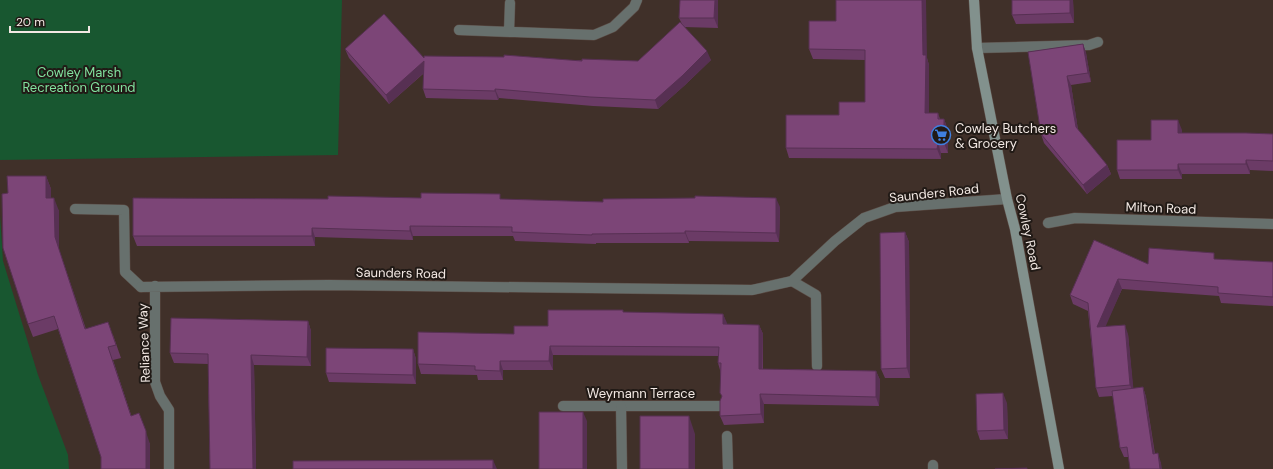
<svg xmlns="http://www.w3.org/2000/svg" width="1273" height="469" font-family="'DM Sans',sans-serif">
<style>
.green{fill:#185730}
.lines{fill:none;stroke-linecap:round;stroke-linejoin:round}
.service-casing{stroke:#5c4d47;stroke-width:11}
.minor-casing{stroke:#5c4d47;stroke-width:11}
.secondary-casing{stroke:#5c4d47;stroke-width:11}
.service{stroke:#67706d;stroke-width:10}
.minor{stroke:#67706d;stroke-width:10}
.secondary{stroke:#82918d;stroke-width:10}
.wall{fill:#6b3b66}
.shaded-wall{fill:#573053}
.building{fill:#7c4577;stroke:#573053}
.labels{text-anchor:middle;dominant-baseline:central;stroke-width:4;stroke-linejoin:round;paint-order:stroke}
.park-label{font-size:13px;fill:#82e29f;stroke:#211a16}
.poi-label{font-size:13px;fill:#f2e8e3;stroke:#211a16;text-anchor:start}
.street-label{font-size:13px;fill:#f2e8e3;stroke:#211a16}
</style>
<rect width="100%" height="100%" fill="#403029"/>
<path class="green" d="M0,0H342L338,155L0,160Z
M0,215L3,261L38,375L68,455L69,469H0Z"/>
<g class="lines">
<defs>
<path id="service" d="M977,48L1089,45L1098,42
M75,209L124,210L125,272L141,287
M792,281L816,295L817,366
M563,406H719"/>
<path id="minor" d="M459,30L594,35L613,27L634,7L637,0
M509,32L510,3
M1048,223L1075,218L1273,224
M155,286V382L160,396L169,410V469
M141,287L329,285L752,290L792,281L835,241L864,218L895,207L1007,199
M621,406L622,469
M727,436L728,469
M933,469V465"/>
<path id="secondary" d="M974,0L977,48L1007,199L1015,229L1059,469"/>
</defs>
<use href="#service" class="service-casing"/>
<use href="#minor" class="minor-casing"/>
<use href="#secondary" class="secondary-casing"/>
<use href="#service" class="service"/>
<use href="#minor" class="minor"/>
<use href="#secondary" class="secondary"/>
</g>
<path class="wall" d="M718,0V28L684,27L711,60L685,85L658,109L593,106L499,98L498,100L426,98L423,89V74L389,104L349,58L345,49L424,58L638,61L682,24L679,18Z
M1073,0L1074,23L1016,24L1012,15Z
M809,21L927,58L929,65V113H938L940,119H944L948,130V153H941V159L789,158L786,148L839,115L865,102V60L813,59L809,49Z
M1083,44L1086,53L1091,82L1071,85L1078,130L1107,165L1111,174L1087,194L1044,143L1041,134L1028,52Z
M1182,130V133L1273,134V171L1250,170V174H1182V179H1120L1117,170L1151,140Z
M46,176L51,189V198L59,211V250L86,329L113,335L121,358L113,360L131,415L150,444L101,457L58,329L33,337L28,324Z
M421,198L502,199L780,207L779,242L689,241V243H596V244L515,241L513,236H413V240L315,237V246H137L133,236Z
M905,232L909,242L910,378H885L881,369Z
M1216,259L1273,262V306L1221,303L1219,296L1122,289L1105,326L1128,334L1133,389L1143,387L1146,397L1155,454L1161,463L1128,457H1124L1120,448L1113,396L1099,397L1096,388L1088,311L1073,304L1070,295L1148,264Z
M624,312L723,314L727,325H759L763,334V369L876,371L880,380L879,406L764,404V423L724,425L720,416L722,397L720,370L718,363V356L553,355V370H503V380H478L477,375L421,374L418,364L514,334L548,326Z
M308,321L311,331V366L254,365L256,469H210L208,364L174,363L170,353Z
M413,349L416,359V384L329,382L326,373Z
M1007,403L1008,439L980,440L977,431Z"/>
<path class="shaded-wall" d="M715,0H718V28L714,18Z
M922,0H926L927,58L929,65V123L925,113L923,55Z
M1070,0H1073L1074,23L1070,13Z
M1083,44L1086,53L1091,82L1088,73Z
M707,51L711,60L685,85L658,109L655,100Z
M424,61L427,70L389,104L386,95Z
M1067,76L1071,85L1079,136L1076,127Z
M495,89L499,98L498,100L495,91Z
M944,119L948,130V153L944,143Z
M1178,120L1182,130V142L1178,133Z
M938,143L941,153V159L937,149Z
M1246,160L1250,170V174L1246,164Z
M1178,164L1182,174V179L1178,170Z
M1107,165L1111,174L1087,194L1083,185Z
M46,176L51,189V211L46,198Z
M54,198L59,211V250L90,342L55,237Z
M776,198L780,207L779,242L776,233Z
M410,226L413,236V240L410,231Z
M312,228L315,237V246L312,236Z
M685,231L689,241V243L685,233Z
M905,232L909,242L910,378L907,368Z
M1118,279L1122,289L1101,337L1097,327Z
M723,314L727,323V334L723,324Z
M308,321L311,331V366L307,357Z
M759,325L763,334L762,378L759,369Z
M1125,325L1128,334L1134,394L1130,385Z
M550,346L553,355V370L549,361Z
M413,349L416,359V384L413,375Z
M251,355L254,365L256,469H253Z
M500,361L503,370V380L500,371Z
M876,371L880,380L879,406L876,397Z
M1143,387L1146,397L1156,464L1153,454Z
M1003,393L1007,403L1008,439L1004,430Z
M760,394L764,404V423L761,414Z
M583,412L587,421V469H583Z
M689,416L695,434V469H689Z
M144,426L150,444V469H146Z
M1158,453L1161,463L1162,469H1160Z
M493,460L497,469H493Z"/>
<path class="building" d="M680,0H715L714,18H679Z
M836,0H922L923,55H926L925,113H938V119H944V143H938L937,149L786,148V115H839V102H865V50L809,49V21H836Z
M1012,0H1070V13L1012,15Z
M384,14L424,58V56L504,57V55L582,61V59L638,61L680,22L707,51L682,76L655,100L590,97L495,89V91L423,89L424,61L386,95L345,49Z
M1083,44L1088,73L1067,76L1076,127L1107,165L1083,185L1041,134L1028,52Z
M1151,120H1178V133H1246L1273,134V161L1246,160V164H1178V170H1117V140H1151Z
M7,176H46V198H54L55,237L85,329L108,322L116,345L108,347L131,416L139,413L146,431V469H101V457L54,316L28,324L3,248L2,194L8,193Z
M421,193L500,194V199L603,202V199L695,198V196L776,198V233L685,231V233L592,234V235L512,232V227L410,226V231L312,228V236H133V198L328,199V196L421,198Z
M905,232L907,368L881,369L880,233Z
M1094,240L1148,264L1149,248L1214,253V259L1273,262V297L1218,293V287L1118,279L1097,327L1125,325L1130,385L1096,388L1088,303L1070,295Z
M548,310H623V312L723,314V324L759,325V369L876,371V397L760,394L761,414L720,416V401L722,396L720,393L721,363H718L719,347L550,346L549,361H500V371L475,370V366L418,364V332L514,334V326H548Z
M171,318L308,321L307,357L251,355L253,469H210L208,354L170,353Z
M326,348L413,349V375L326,373Z
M1143,387L1153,454L1158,453L1160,469H1130L1127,447L1120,448L1112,391Z
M1003,393L1004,430L977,431L976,394Z
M539,412H583V469H539Z
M640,416H689V469H640Z
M493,460V469H293V461Z
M1027,468V469H995Z"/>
<defs>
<symbol id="supermarket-ring" viewBox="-11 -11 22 22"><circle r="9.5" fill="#211a16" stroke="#3f7fe0" stroke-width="1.5"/><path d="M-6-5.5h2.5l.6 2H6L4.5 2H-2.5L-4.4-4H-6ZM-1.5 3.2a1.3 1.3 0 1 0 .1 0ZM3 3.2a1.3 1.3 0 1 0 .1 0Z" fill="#3f7fe0"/></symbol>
</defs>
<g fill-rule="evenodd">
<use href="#supermarket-ring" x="930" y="124" width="22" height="22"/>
</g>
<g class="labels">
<g class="park-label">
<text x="79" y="72">Cowley Marsh<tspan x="79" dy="15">Recreation Ground</tspan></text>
</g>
<g class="poi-label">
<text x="955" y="128">Cowley Butchers<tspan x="955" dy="15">&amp; Grocery</tspan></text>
</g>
<g class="street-label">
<text transform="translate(934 193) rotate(-6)">Saunders Road</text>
<text transform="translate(1161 208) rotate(2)">Milton Road</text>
<text transform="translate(1028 232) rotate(78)">Cowley Road</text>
<text transform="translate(401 273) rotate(1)">Saunders Road</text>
<text transform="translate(144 343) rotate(-92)">Reliance Way</text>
<text x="641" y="393">Weymann Terrace</text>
</g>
</g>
<path d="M10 26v6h79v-6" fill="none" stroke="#f2e8e3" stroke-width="2"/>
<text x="16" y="26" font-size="12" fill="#f2e8e3" stroke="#211a16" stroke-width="3" paint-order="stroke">20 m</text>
</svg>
